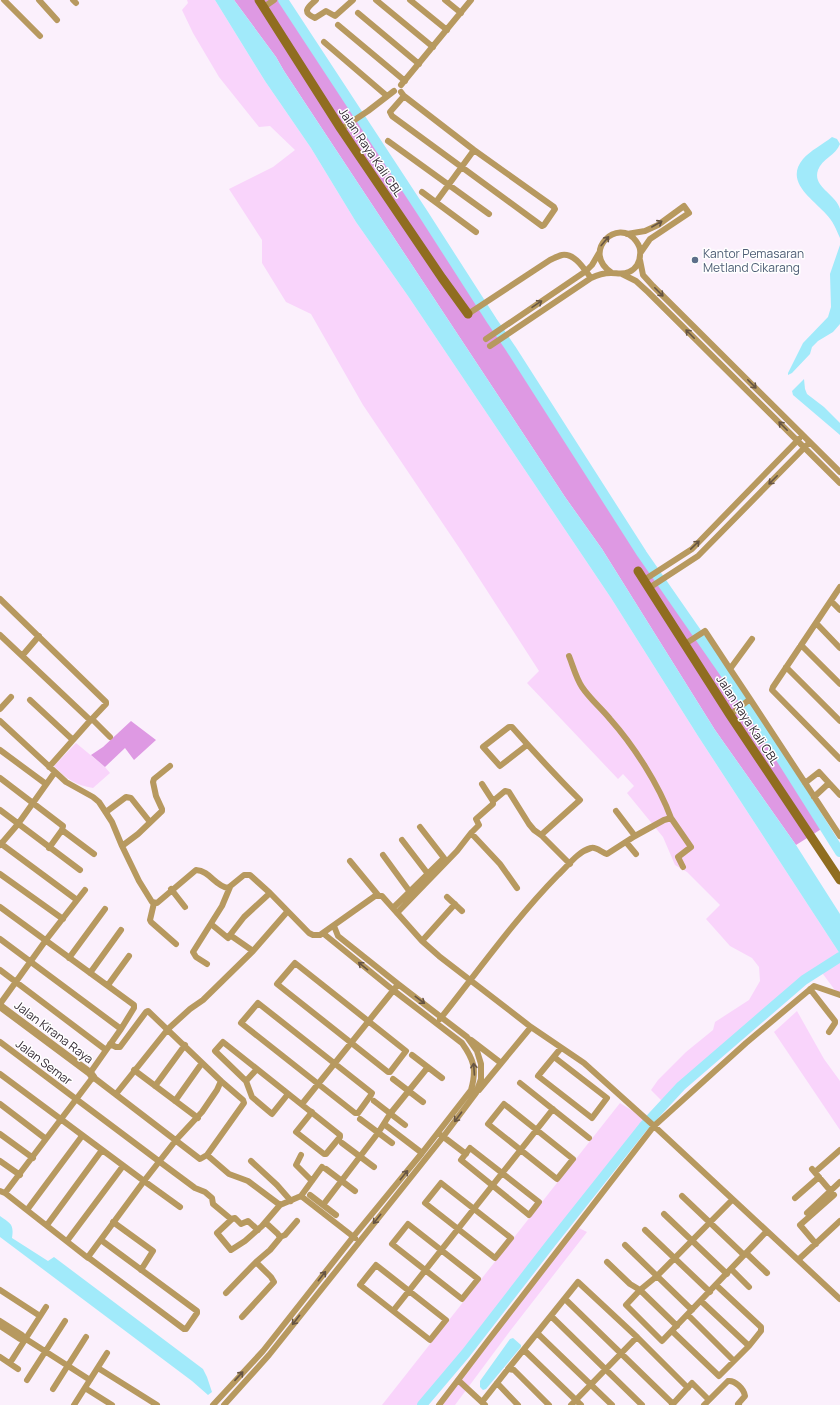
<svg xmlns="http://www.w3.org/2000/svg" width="840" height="1405" font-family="Manrope,sans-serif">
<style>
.green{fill:#f9d4fb}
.forest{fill:#de99e3}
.water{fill:#a1eafa}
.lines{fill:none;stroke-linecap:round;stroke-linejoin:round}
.river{stroke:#a1eafa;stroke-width:10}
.minor{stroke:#b7995f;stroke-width:6}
.tertiary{stroke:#b7995f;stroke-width:8}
.secondary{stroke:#906d20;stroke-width:9}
.oneway{stroke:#675543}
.service-dot{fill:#5c6f8a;stroke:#fff;stroke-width:1.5}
.labels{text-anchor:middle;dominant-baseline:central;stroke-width:3;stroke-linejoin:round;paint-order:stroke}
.street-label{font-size:12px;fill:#312731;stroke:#fff}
.service-label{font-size:12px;fill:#4e5e75;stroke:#fff;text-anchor:start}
</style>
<rect width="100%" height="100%" fill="#fbf0fc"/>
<path class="green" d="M187,0H215L265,81L311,148L356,222L408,296L611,598L698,736L840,954V997L820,970L804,980L681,1086L665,1104L651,1090L658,1080L686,1052L713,1030L715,1022L749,1000L760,981L759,967L752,958L730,946L706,919L720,905L687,872L675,865L663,837L627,793L634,786L623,774L618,779L527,683L539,671L462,552L363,405L311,314L286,302L262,263V240L229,189L273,167L295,150L270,126L259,127L219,77L193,33L182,10L188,3Z
M76,743L105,767L110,773L93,788C76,785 66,779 54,766Z
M797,1011L824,1059L840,1081V1130L774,1032Z
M620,1103L649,1121L566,1223L466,1353L423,1405H382Z
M575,1226L587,1232L510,1331L455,1405H439Z"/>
<path class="forest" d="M234,0H280L823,828L796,845L715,730L602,549L565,497L284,71L276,57Z
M131,721L156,740L134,760L125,748L105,767L91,755L103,747Z"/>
<path class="water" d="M215,0H234L276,57L284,71L565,497L602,549L715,730L796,845L840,914V954L698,736L611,598L408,296L356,222L311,148L265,81Z
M832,137L837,139L840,144C836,155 822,159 818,170C812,187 836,194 840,209C840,218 840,229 840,238C836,229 833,221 826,214C813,199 784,182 803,159C810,151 823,144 832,137Z
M840,245V324L833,332L818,341L812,347L810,354L792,373L788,375V373L803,343L828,317L831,307L830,274Z
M804,379L805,389L807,394L824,407L840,423V435L793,395L792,391Z
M0,1216C11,1224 14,1224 12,1238L48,1261L54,1257L203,1369L207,1377L212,1392L208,1395L192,1381L0,1237Z
M513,1338L521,1345V1347L486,1389L483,1390L480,1387V1381L510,1339Z"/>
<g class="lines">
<path class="river" d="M283,0L424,215L492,321L511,349L642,554L751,711L840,852
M422,1405L466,1353L551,1243L643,1127L681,1086L804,980L840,957"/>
<path class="minor" d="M4,0L40,36
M39,0L57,20
M73,0L76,3
M316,0C308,7 301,12 315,18L326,11L335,16L353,0
M376,0L433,47
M410,0L447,30
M445,0L461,13
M264,7L274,0
M358,13L419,64
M338,25L405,81
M324,42L387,96
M401,85L471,0
M401,92L404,96L474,150L554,207L555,209L544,225L542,226L392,116L390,112L404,96
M341,129L368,111L394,91
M388,141L489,214
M422,192L476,232
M436,202L474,150
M627,234L645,231L658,225L684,206L689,213L650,239L641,252
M640,260L643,275L653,286L840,472
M622,274L636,281L648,292L840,483
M468,314L550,260C554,258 558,256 562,255C575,253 584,269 591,278
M486,339L586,271L592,265L599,253
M490,346L591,278C597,275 604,273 611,273C617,273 623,275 629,272C636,269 640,262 640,255C641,250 639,245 636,241C618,216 580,252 612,273
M644,580L692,549L799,439
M840,587L773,687L772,690L840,759
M649,588L698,556L807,445
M0,599L106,702V704L89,722
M831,601L840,610
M816,623L840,648
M0,635L89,719L88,723L49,767
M685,644L705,631L730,669
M801,645L840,684
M22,656L39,636
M569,656C573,666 576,678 582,687C590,699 601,708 610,719C634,746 659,785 671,818
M786,667L840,721
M750,699L730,669L752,639
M30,700L73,740
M0,709L11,697
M730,715L750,699L840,836
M92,719L110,737
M0,721L66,782L93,797L99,802L112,822L122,846L139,881L152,902L157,903L196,870C210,871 215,886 228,888L244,875H250L270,893L309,933L313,935H320L375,896H382L422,941L439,956L531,1027L584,1063L654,1126L487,1342L439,1405
M527,745L500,766L483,747L509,727H512C534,752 556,776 580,800L541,835
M0,750L46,784
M0,778L63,826L62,830L49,848
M805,783L819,772L829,783
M482,784L493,801L505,791L509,792L529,824L534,830L541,835L570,864
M814,797L829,783L840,795
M0,810L80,870
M106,812L126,797L131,798L150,822
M62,830L94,854
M471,833L479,825L476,819L493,804V801
M635,836L664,820L671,818L691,847L678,857L683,867
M402,840L428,874
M626,842L636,854
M0,843L77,900
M0,845L18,824L55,772
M122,846L138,834L162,811V809L156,796L153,782L154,779L170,766
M383,855L410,892
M350,861L378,895
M0,874L63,919
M171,889L185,907
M447,897L462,911
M154,903L150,920L151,922L176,944
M0,907L134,1005V1008L121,1029L90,1073
M393,908L444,858L420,827
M397,913L457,851L471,833L500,864L517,888
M211,924L228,938L230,935L253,951
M230,935L244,917L270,893
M0,939L121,1029
M422,941L455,904
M69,958L105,909
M295,963L406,1051L390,1072H388L277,984Z
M207,964L196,957L193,952L222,906L230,887
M0,970L106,1050
M90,973L121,930
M108,985L129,956
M810,989L835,1021V1023L829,1032
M840,995L814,986L746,1043L654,1126L840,1299
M258,1003L372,1093L371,1095L358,1113H355L241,1023Z
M0,1004L46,940L85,890
M440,1019C479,970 515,919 558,875C568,866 577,852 591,848C596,846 602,853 607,854L635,836L616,811
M471,1040L501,1063
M0,1042L160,1162L195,1188L205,1192L212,1198L213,1204L231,1219L235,1218L241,1224L248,1221L258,1230
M412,1055L442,1078
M554,1057L607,1098L592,1118L538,1076L561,1048
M134,1070L198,1118
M0,1074L144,1181L176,1140L202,1112L217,1090L221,1081L148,1011L146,1012L120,1047H116L110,1044
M393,1079L423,1102
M246,1081L257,1069
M520,1083L589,1138
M155,1086L185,1045
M479,1090L531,1027
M116,1094L168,1029L190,1009L203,1000L253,951L287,912
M288,1094L272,1114L252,1097L246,1081L215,1051L223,1042L340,1135V1137L326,1154H324L296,1132L312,1112
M175,1101L202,1063
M374,1101L405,1125
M0,1104L46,1139
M302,1104L396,987
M504,1104L573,1159L557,1179L488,1124Z
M360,1119L392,1143
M384,1124L422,1153
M0,1134L33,1158
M441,1135L466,1154
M342,1143L374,1167
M470,1148L539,1202L529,1215L461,1160Z
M207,1155L229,1174L248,1181L280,1205
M301,1155L296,1165L312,1181
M0,1161L20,1175
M251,1161L277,1185L291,1201
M326,1169L355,1191
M812,1169L834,1195L800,1225L816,1244
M815,1172L840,1150
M441,1183L511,1238L495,1258L425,1203Z
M0,1191L5,1193L88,1258
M5,1193L93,1077L200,1159L207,1155L244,1103L243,1100L221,1081
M310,1195L336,1215
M301,1196L355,1238
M682,1196L744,1255
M795,1198L819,1177
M732,1200L657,1276L640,1290L626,1305L662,1341L766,1232
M323,1205L378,1133L390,1114L428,1067
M27,1210L82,1136
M807,1213L840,1182
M664,1214L727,1274
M232,1219L217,1233L231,1250L245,1241L262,1226L280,1205L301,1196L322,1167
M113,1222L153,1251L141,1270
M408,1224L478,1279L462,1299L392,1244Z
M47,1225L102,1150
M645,1230L710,1292
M280,1237L285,1235L297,1221
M101,1240L197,1311V1313L186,1329H184L89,1258L88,1257L144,1181L180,1207
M67,1241L123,1166
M625,1245L692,1310
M746,1253L767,1273
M798,1260L840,1221
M607,1262L630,1284L640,1290L677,1326
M376,1265L446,1320L430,1340L360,1285Z
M731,1269L749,1287
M0,1290L40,1316
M226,1293L256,1262
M565,1299L673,1404
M701,1301L749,1346L761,1331V1327L716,1285
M393,1311L553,1109
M688,1315L734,1361
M551,1316L642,1405
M242,1317L274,1282L271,1277L256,1262L270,1250L280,1238L278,1234L266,1223
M0,1321L22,1335L26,1339H20L0,1326
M672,1331L719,1376L749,1346
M537,1333L612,1405
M26,1339L90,1380
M524,1350L581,1405
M0,1357L18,1369
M10,1363L46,1307
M98,1368L157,1405
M508,1369L578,1282L637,1337L688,1388
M27,1380L65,1321
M458,1380L485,1405
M497,1383L518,1405
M85,1388L112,1405
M53,1389L86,1337
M482,1402L508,1369L514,1370L549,1405
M74,1405L107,1353
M213,1405L263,1351L353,1237L422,1153L471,1090C477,1069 474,1060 462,1043L393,990L324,934
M224,1405L269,1355L443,1137L476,1093L481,1079V1064L477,1051L467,1037L398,984L338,936L334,926
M571,1405L637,1337
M672,1405L692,1383L709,1400
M704,1405L728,1381C735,1380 744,1389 745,1396L738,1404L739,1405"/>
<path class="tertiary" d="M0,1006L90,1073L93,1077"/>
<path class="secondary" d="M259,0L341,129L442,278L468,314
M638,571L730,715L840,880"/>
</g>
<defs><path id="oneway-shaft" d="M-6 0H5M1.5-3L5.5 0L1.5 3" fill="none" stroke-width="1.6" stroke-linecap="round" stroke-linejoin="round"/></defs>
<g class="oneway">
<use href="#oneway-shaft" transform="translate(657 224) rotate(-30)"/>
<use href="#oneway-shaft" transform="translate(605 241) rotate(-50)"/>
<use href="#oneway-shaft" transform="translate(659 292) rotate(45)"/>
<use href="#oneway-shaft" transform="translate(537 304) rotate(-34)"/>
<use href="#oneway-shaft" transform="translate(690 334) rotate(-135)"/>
<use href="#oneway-shaft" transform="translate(752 384) rotate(45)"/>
<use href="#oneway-shaft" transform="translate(783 426) rotate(-135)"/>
<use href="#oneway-shaft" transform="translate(773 480) rotate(135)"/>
<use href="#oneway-shaft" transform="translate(695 545) rotate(-44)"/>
<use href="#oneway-shaft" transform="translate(363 966) rotate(-141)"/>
<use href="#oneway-shaft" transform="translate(420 1000) rotate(37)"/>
<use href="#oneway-shaft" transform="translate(474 1069) rotate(-94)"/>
<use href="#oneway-shaft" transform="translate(458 1117) rotate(127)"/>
<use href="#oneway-shaft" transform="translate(404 1175) rotate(-51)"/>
<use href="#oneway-shaft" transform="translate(377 1219) rotate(129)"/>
<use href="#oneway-shaft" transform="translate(322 1276) rotate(-52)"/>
<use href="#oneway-shaft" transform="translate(296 1320) rotate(128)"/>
<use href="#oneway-shaft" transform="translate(239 1376) rotate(-47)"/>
</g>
<circle class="service-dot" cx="695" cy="260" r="4"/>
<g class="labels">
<g class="street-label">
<text transform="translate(371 152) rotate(56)">Jalan Raya Kali CBL</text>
<text transform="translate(748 720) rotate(57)">Jalan Raya Kali CBL</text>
<text transform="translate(54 1032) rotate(37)">Jalan Kirana Raya</text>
<text transform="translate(44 1062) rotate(37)">Jalan Semar</text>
</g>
<g class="service-label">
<text x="703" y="253">Kantor Pemasaran<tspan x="703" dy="14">Metland Cikarang</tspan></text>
</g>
</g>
</svg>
